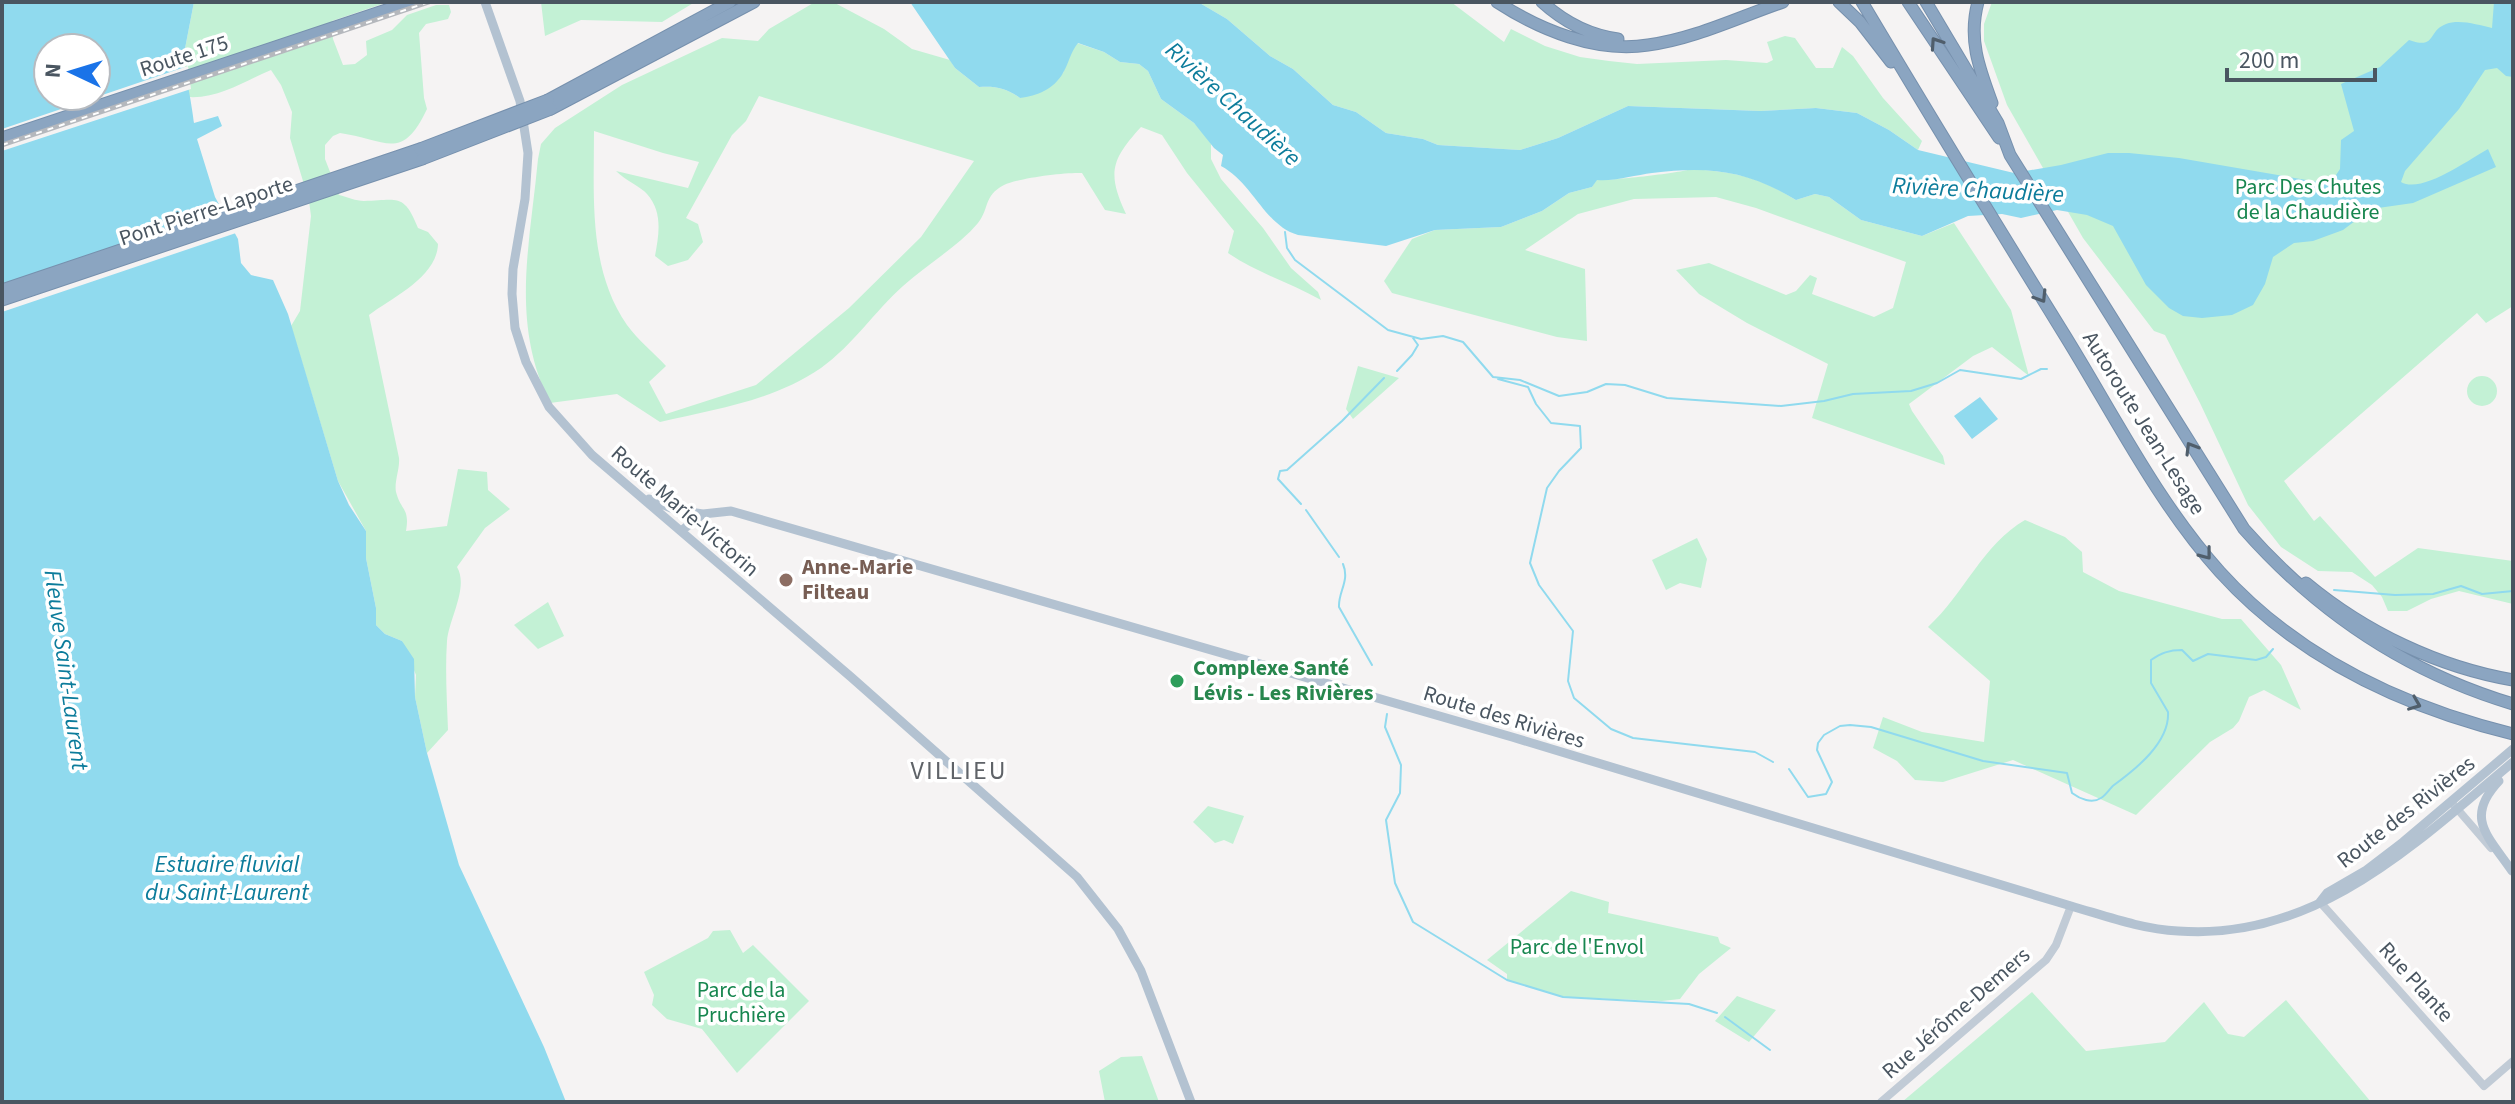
<svg xmlns="http://www.w3.org/2000/svg" width="2515" height="1104" font-family="'Source Sans 3',sans-serif">
<style>
.green{fill:#c3f1d5;fill-rule:evenodd}
.water{fill:#90daee;fill-rule:evenodd}
.pier{fill:#f5f3f3}
.lines{fill:none;stroke-linecap:round;stroke-linejoin:round}
.stream{stroke:#90daee;stroke-width:2}
.highway-casing{stroke:#7690ad;stroke-width:13}
.secondary{stroke:#c1cbd6;stroke-width:8}
.primary{stroke:#b3c2d1;stroke-width:9}
.highway{stroke:#8ba5c1;stroke-width:11}
.rail-casing{stroke:#b5b8bd;stroke-width:5}
.rail{stroke:#fff;stroke-width:2;stroke-dasharray:6;stroke-linecap:butt}
.highway-bridge-casing{stroke:#7690ad;stroke-width:13;stroke-linecap:butt}
.highway-bridge{stroke:#8ba5c1;stroke-width:11}
.oneway{stroke:#505e6b}
.education-dot{fill:#8d6e63;stroke:#fff;stroke-width:3}
.leisure-dot{fill:#2e9e5b;stroke:#fff;stroke-width:3}
.labels{text-anchor:middle;dominant-baseline:central;stroke-width:7;stroke-linejoin:round;paint-order:stroke}
.street-label{font-size:22px;fill:#4a5661;stroke:#fff}
.park-label{font-size:22px;fill:#17864f;stroke:#fff}
.education-label{font-size:22px;font-weight:bold;fill:#785e54;stroke:#fff;text-anchor:start}
.leisure-label{font-size:22px;font-weight:bold;fill:#27864d;stroke:#fff;text-anchor:start}
.water-label{font-size:24px;font-style:italic;fill:#0c7c9b;stroke:#fff}
.quarter-label{font-size:26px;letter-spacing:2px;fill:#5f6368;stroke:#fff}
</style>
<rect width="100%" height="100%" fill="#f5f3f3"/>
<path class="green" d="M194,2H388L332,21L333,39L343,65L355,64L367,55L366,41L392,30L407,15L436,5H449L451,12L448,19L426,24L419,33L424,98L427,109C402,162 387,140 340,133L333,136L325,145V159L339,195C347,197 356,201 364,201C398,200 404,193 418,228L428,232L438,244C437,277 393,297 369,315L399,458C400,469 394,482 396,492C401,511 410,508 406,531L447,526L458,469L487,472L488,490L510,509L485,528L457,567C469,587 449,619 447,641C445,670 447,701 448,730L427,753L415,697L416,675L402,641L385,634L376,625V608L366,558V531L338,481L291,326L300,311L311,216L309,201L290,138L292,112L281,85L271,70C244,81 219,99 188,97L187,71L182,64Z
M541,2H695L662,22L581,20L545,36Z
M815,2H833L884,29L912,49L950,60L955,68L979,87C996,86 1006,88 1020,98L1063,73L1071,52L1077,43L1104,52L1120,62L1139,64L1148,71L1161,99L1194,123L1205,135L1211,144V159L1221,179L1263,228L1291,268L1318,292L1321,300C1291,283 1257,273 1228,253L1234,231L1187,173L1162,135L1141,127C1111,160 1107,173 1126,214L1105,210L1082,173C1066,172 1018,178 1004,185C983,196 990,208 978,223C959,246 926,265 903,286C874,312 853,345 821,368C773,401 715,409 660,422L617,394L550,403C510,322 530,245 538,159L541,144L555,128L622,85L722,38L758,41L769,29ZM759,96L974,161L921,237L849,308L756,385L666,414L649,382L666,366C654,353 638,340 627,325C588,269 594,196 594,131L663,153L699,162L688,188L616,171C625,180 641,187 647,194C663,212 659,234 655,256L668,266L688,260L703,242L698,224L686,218L732,135L746,121Z
M1198,2H1451L1504,42L1511,29L1545,46L1580,57L1609,61L1637,64L1726,60L1767,63L1773,60L1767,42L1785,36L1795,38L1816,68H1833L1842,47L1853,56L1883,98L1922,141L1918,150L1889,130L1857,113L1816,108L1760,111L1628,106L1558,138L1520,150L1438,145L1423,139L1386,133L1356,112L1333,105L1293,69L1270,56L1227,19Z
M1992,2H2513V306L2486,323L2477,313L2284,481L2314,521L2320,516L2375,577L2418,548L2513,561V604L2459,591L2431,599L2407,611H2388L2382,597L2372,585L2352,572L2318,571L2281,547L2248,505L2200,403L2165,335L2154,331L2083,238L2007,105L1984,41V24Z
M1690,169C1735,172 1757,176 1796,200L1815,194L1829,197L1861,220L1922,236L1954,223L2011,310L2029,376L1992,347L1973,356L1909,404L1912,411L1943,456L1945,465L1812,418L1828,364L1747,323L1699,294L1676,270L1709,263L1786,295L1796,291L1810,275L1817,278L1812,294L1874,317L1893,308L1906,262L1756,208L1716,197L1634,199L1578,214L1525,250L1585,269L1587,341L1557,337L1392,293L1384,281L1412,239L1435,230L1501,227L1542,211L1569,193L1592,187L1596,180C1605,181 1683,173 1690,169Z
M1358,366L1399,378L1353,419L1346,409Z
M2467 391a15 15 0 1 1 30 0a15 15 0 1 1-30 0Z
M2025,520L2065,537L2082,552L2083,572L2119,591L2222,619H2241L2281,665L2301,710L2264,690L2249,697L2239,721L2233,728L2210,742L2136,815L2013,760L1943,782L1915,780L1897,761L1873,748L1883,717L1922,732L1984,742L1990,681L1928,627C1964,594 1983,544 2025,520Z
M1697,538L1707,559L1701,588L1680,583L1666,590L1652,560Z
M548,602L564,636L538,649L514,625Z
M1208,806L1244,816L1233,844L1224,840L1215,843L1193,822Z
M1571,891L1609,902L1608,913L1718,937L1720,943L1731,948L1699,974L1680,999L1662,1001L1563,997L1507,980V974L1487,960Z
M730,930L743,953L753,945L809,1001L737,1073L702,1029L667,1019L652,1005L654,995L644,972L708,938L713,931Z
M2032,992L2086,1051L2165,1042L2204,1002L2228,1034L2244,1037L2286,1000L2371,1102H1902Z
M1737,996L1776,1010L1749,1042L1715,1021Z
M1142,1056L1159,1102H1105L1099,1071L1121,1057Z"/>
<path class="water" d="M2,2H194L182,64C186,69 193,113 194,123L218,116L222,126L197,139L215,197L238,239L241,263L251,275L273,280L288,314L338,481L349,505L366,531V558L376,608V625L385,634L402,641L414,659L415,697L427,753L459,865L544,1047L566,1102H2ZM48,48H96V96H48Z
M910,2H1198L1227,19L1270,56L1293,69L1333,105L1356,112L1386,133L1423,139L1438,145L1520,150L1558,138L1628,106L1760,111L1816,108L1857,113L1889,130L1918,150L2014,173L2061,165L2108,153H2129L2179,158L2318,182L2334,178L2340,169L2341,140L2354,131L2341,84L2380,67L2409,40C2437,50 2427,31 2446,24C2460,19 2478,25 2492,28L2494,2H2513V77L2506,76L2497,68L2485,70L2459,109L2405,171L2401,182C2422,194 2468,160 2488,149L2496,167L2413,203L2371,209L2343,230L2313,241L2294,243L2273,257L2265,284L2253,305L2232,315L2202,318L2183,316L2169,308L2146,285L2113,226L2087,215L2057,210L2021,218L2002,214L1968,216L1922,236L1861,220L1829,197L1815,194L1796,200C1746,170 1709,166 1652,173C1636,175 1611,182 1597,180L1592,187L1569,193L1542,211L1501,227L1435,230L1386,246L1298,235C1265,226 1253,183 1221,166L1223,155L1214,148L1194,123L1161,99L1148,71L1139,64L1120,62L1104,52L1078,43C1070,53 1069,63 1063,73C1054,89 1037,96 1020,98C1006,88 996,86 979,87L955,68Z
M1980,397L1998,419L1972,439L1954,416Z"/>
<path class="pier" d="M188,66L191,89L2,151V129Z
M228,210L239,232L2,312V284Z"/>
<g class="lines">
<path class="stream" d="M1285,232L1287,248L1295,260L1388,330L1421,339L1443,336L1463,342L1493,377L1520,380L1559,396L1587,392L1606,384L1625,385L1667,398L1781,406L1824,401L1853,394L1911,391L1937,383L1960,370L2021,379L2041,369H2047
M1397,371L1412,355L1418,345L1413,338
M1498,379L1528,387L1536,404L1551,423L1580,426L1581,448L1559,471L1547,488L1530,563L1539,585L1573,631L1568,681L1574,698L1611,729L1633,738L1755,752L1773,762
M1301,504L1278,479L1280,471L1287,470L1342,421L1384,378
M1306,510L1339,557
M1343,564C1350,581 1338,592 1339,607L1372,665
M2334,590L2395,595L2433,594L2461,586L2482,594L2513,591
M1387,714L1385,727L1401,765L1400,793L1386,820L1395,883L1413,922L1507,980L1563,997L1689,1004L1717,1013
M1789,769L1808,797L1826,794L1832,782L1817,750L1818,743L1824,735L1840,726L1850,725L1871,727L1983,761L2067,773L2072,793C2080,799 2092,804 2101,798C2106,795 2110,788 2114,785C2136,769 2170,742 2168,712L2151,683V660C2161,653 2169,650 2182,650L2193,661L2208,654L2256,660L2266,657L2273,649
M1725,1017L1770,1050"/>
<defs>
<path id="highway" d="M1497,2C1540,30 1596,53 1648,45C1694,39 1739,17 1783,2
M1542,2C1564,22 1589,35 1618,39
M1839,2L1860,22L1891,62
M1862,2C1928,113 1996,224 2064,334C2113,413 2157,502 2220,572C2297,657 2403,707 2513,734
M1908,2L1999,138
M1926,2L1998,123L2010,155L2244,529C2318,613 2406,672 2513,704
M1978,2C1968,39 1979,68 1992,103
M548,100L730,2
M551,109L754,2
M2,138L410,2
M2,290L420,149
M2,300L422,159
M2306,583C2365,632 2438,667 2513,680"/>
</defs>
<use href="#highway" class="highway-casing"/>
<path class="secondary" d="M2453,804L2491,848
M2320,902L2484,1086L2513,1061
M1881,1102L2046,960L2056,945L2071,906"/>
<path class="primary" d="M485,2L520,101L528,153L525,199L513,269L512,294L515,328L526,362L549,407L592,455L851,677L1077,877L1118,929L1141,971L1191,1102
M649,499L676,510L703,514
M681,531L703,514L731,511L1512,737L2071,906C2106,916 2141,929 2178,931C2315,942 2416,843 2513,762
M2499,781C2464,818 2488,836 2512,871
M2320,902L2327,893L2365,871L2403,842L2513,749"/>
<use href="#highway" class="highway"/>
<defs>
<path id="rail" d="M2,145L429,2"/>
</defs>
<use href="#rail" class="rail-casing"/>
<use href="#rail" class="rail"/>
<defs>
<path id="highway-bridge" d="M420,149L548,100
M422,159L551,109"/>
</defs>
<use href="#highway-bridge" class="highway-bridge-casing"/>
<use href="#highway-bridge" class="highway-bridge"/>
</g>
<defs><path id="oneway-chevron" d="M-2-3.5L2.5 0L-2 3.5" fill="none" stroke-width="1.6" stroke-linecap="round" stroke-linejoin="round" transform="scale(2)"/></defs>
<g class="oneway">
<use href="#oneway-chevron" transform="translate(1936 43) rotate(-124)"/>
<use href="#oneway-chevron" transform="translate(2041 297) rotate(58)"/>
<use href="#oneway-chevron" transform="translate(2191 448) rotate(-121)"/>
<use href="#oneway-chevron" transform="translate(2206 554) rotate(52)"/>
<use href="#oneway-chevron" transform="translate(2415 704) rotate(22)"/>
</g>
<circle class="education-dot" cx="786" cy="580" r="8"/>
<circle class="leisure-dot" cx="1177" cy="681" r="8"/>
<g class="labels">
<g class="street-label">
<text transform="translate(184 56) rotate(-18)">Route 175</text>
<text transform="translate(206 211) rotate(-18)">Pont Pierre-Laporte</text>
<text transform="translate(2144 423) rotate(58)">Autoroute Jean-Lesage</text>
<text transform="translate(685 511) rotate(41)">Route Marie-Victorin</text>
<text transform="translate(1504 717) rotate(17)">Route des Rivières</text>
<text transform="translate(2406 812) rotate(-38)">Route des Rivières</text>
<text transform="translate(2416 982) rotate(48)">Rue Plante</text>
<text transform="translate(1956 1013) rotate(-41)">Rue Jérôme-Demers</text>
</g>
<g class="park-label">
<text x="2308" y="187">Parc Des Chutes<tspan x="2308" dy="25">de la Chaudière</tspan></text>
<text x="1577" y="947">Parc de l'Envol</text>
<text x="741" y="990">Parc de la<tspan x="741" dy="25">Pruchière</tspan></text>
</g>
<g class="education-label">
<text x="802" y="567">Anne-Marie<tspan x="802" dy="25">Filteau</tspan></text>
</g>
<g class="leisure-label">
<text x="1193" y="668">Complexe Santé<tspan x="1193" dy="25">Lévis - Les Rivières</tspan></text>
</g>
<g class="water-label">
<text transform="translate(1233 104) rotate(42)">Rivière Chaudière</text>
<text transform="translate(1978 190) rotate(3)">Rivière Chaudière</text>
<text transform="translate(66 670) rotate(82)">Fleuve Saint-Laurent</text>
<text x="227" y="864">Estuaire fluvial<tspan x="227" dy="28">du Saint-Laurent</tspan></text>
</g>
<g class="quarter-label">
<text x="959" y="770">VILLIEU</text>
</g>
</g>
<rect width="2515" height="1104" fill="none" stroke="#4a5661" stroke-width="8"/>
<g transform="translate(72 72) rotate(274)"><circle r="38" fill="#ffffff" stroke="#b7bbc0" stroke-width="2"/>
<path d="M0-6L14 30L0 20L-14 30Z" fill="#1a73e8"/>
<text y="-12" font-size="22" font-weight="bold" text-anchor="middle" fill="#4a5661">N</text>
</g>
<path d="M2227 68v12h148v-12" fill="none" stroke="#4a5661" stroke-width="4"/>
<text x="2239" y="68" font-size="24" fill="#4a5661" stroke="#ffffff" stroke-width="6" paint-order="stroke">200 m</text>
</svg>
